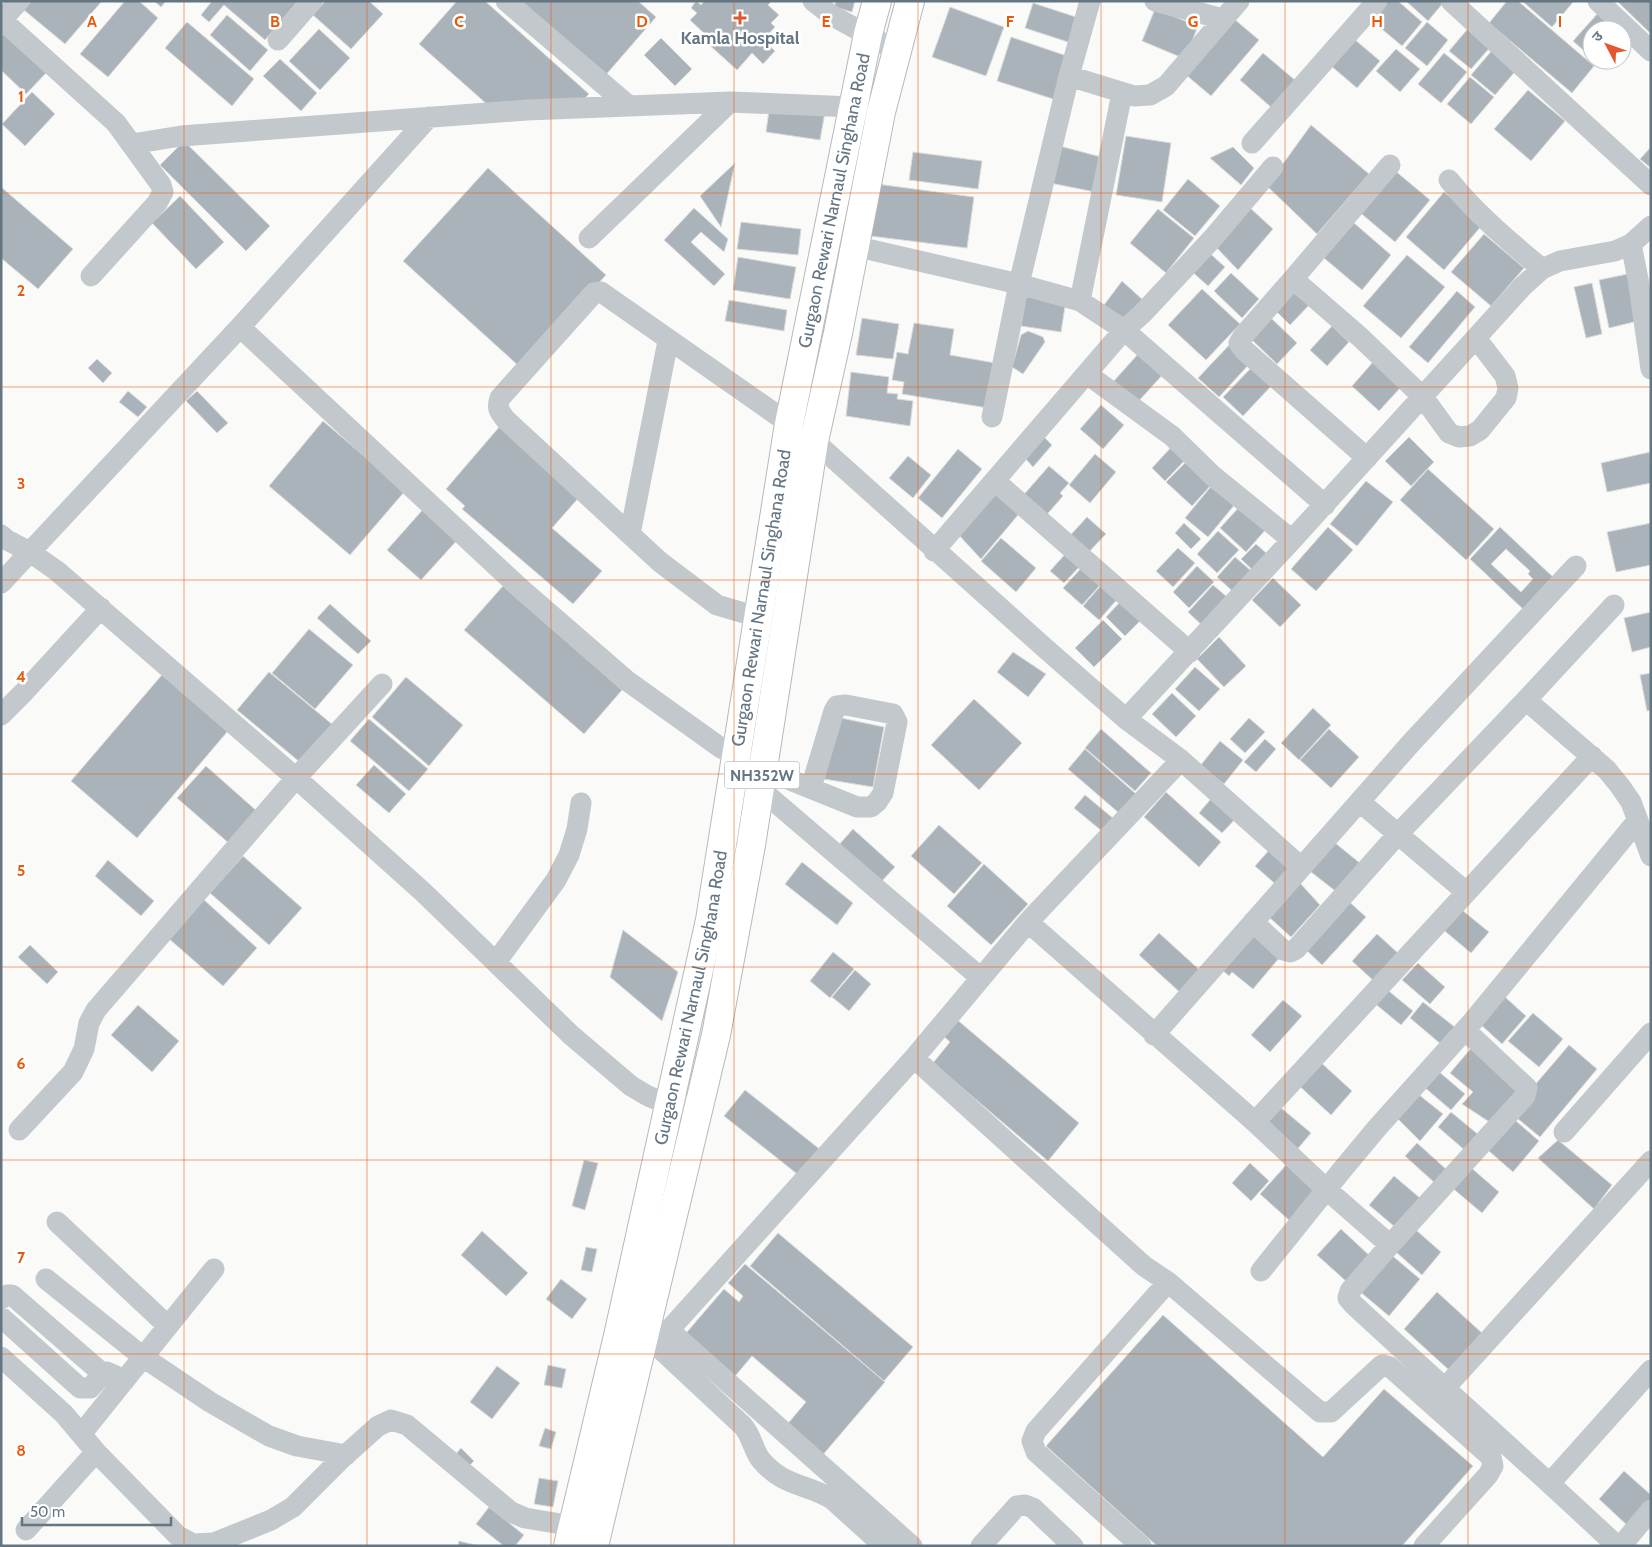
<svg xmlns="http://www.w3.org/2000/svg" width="1652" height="1547" font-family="Cabin,'Noto Sans Devanagari',sans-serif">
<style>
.building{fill:#aab3b9;stroke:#dcdcda;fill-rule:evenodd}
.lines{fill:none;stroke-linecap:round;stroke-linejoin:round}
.highway-casing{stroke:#b4b9bd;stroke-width:30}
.minor{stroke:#c3c8cc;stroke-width:21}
.highway{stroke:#fff;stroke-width:28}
.grid{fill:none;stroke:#e8590c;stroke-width:1;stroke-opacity:0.55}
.poi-dot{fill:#e4572e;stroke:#fff;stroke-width:2}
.labels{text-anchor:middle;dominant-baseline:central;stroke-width:5;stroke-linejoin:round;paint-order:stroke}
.shield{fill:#fff;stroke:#939fa8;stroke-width:1}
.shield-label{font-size:16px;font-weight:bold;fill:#657683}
.poi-label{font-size:18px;font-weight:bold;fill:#657683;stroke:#fff}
.street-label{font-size:18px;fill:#657683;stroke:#fff}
.grid-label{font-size:16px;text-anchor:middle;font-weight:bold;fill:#e8590c;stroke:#fff;stroke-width:5;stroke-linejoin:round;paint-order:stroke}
</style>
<rect width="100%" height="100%" fill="#fafaf8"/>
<path class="building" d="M31,1H102L65,44L24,10Z
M125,1H139L158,18L108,77L80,54Z
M154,1H166L161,7Z
M212,1H298L265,40L224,5L209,22L201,15Z
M325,1H369L383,14L351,49L313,15Z
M457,1H485L589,94L582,101L489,106L419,44Z
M518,1H638L656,17L604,77Z
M696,1L701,5L704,1H772L768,5L779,15L771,23L775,27L763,40L775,51L763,64L752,53L737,70L705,41L708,37L690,20L697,13L691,8Z
M836,1H855L852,12L834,7Z
M1385,1H1398L1422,22L1402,46L1370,19Z
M1406,1H1440L1443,3L1428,21Z
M1507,1H1518L1594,66L1572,93L1489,23Z
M1522,1H1574L1552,27Z
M1617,1H1651V34Z
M1033,3L1082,19L1074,44L1025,28Z
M950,7L1004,27L986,76L932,57Z
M1155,9L1198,26L1185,59L1142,41Z
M1599,12L1614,30H1592L1591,57L1573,41Z
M227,15L268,50L250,71L210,35Z
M1233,18L1259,40L1211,96L1185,74Z
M187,22L254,79L232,106L165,48Z
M1427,22L1448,40L1427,66L1405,48Z
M1471,25L1493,44L1471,69L1449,51Z
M319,29L350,58L320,90L289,61Z
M5,32L47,72L26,94L1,70V37Z
M1011,37L1070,57L1056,100L997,81Z
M661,38L692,69L675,86L644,55Z
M1353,38L1380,61L1357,88L1330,65Z
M1494,48L1518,68L1495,95L1471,75Z
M1396,49L1420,69L1400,92L1376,71Z
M1263,53L1296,81L1272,108L1240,80Z
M1444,53L1467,72L1441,103L1418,84Z
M280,59L317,93L301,111L263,76Z
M1470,77L1494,97L1471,124L1447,104Z
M1528,90L1565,121L1531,161L1494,129Z
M32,92L55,114L25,146L2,124Z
M770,103L825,112L820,140L766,132Z
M1311,125L1369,174L1317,234L1267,186Z
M1126,136L1171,143L1162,202L1116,195Z
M184,141L270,226L246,251L160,165Z
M1056,145L1101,157L1095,192L1050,183Z
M1233,147L1254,168L1241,185L1210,158Z
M1651,147V168L1640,159Z
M913,152L982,161L978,189L909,180Z
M735,163L721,227L700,196Z
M488,168L606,275L521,368L403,261Z
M1393,169L1430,200L1395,242L1357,210Z
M1188,179L1220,206L1195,236L1163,210Z
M877,184L974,197L967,248L870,236Z
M1,187L73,249L38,289L1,258Z
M1444,192L1483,224L1444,270L1406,237Z
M180,196L224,242L196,269L152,223Z
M1248,206L1273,229L1238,270L1214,245Z
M694,208L728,239L724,252L701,232L691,242L725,274L714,286L664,240Z
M1158,209L1194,238L1166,273L1130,243Z
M741,222L801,229L798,255L737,249Z
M1354,223L1391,255L1362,290L1324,258Z
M1484,234L1524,268L1491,306L1451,272Z
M1205,249L1225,267L1208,286L1188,268Z
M1407,255L1445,287L1401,338L1363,306Z
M738,257L796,267L790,299L733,290Z
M1231,273L1259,299L1242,318L1214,291Z
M1632,273L1642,320L1609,328L1599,280Z
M1122,281L1144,301L1123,325L1104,305Z
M1592,283L1602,334L1586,338L1574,287Z
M1297,285L1313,301L1290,325L1274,309Z
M1202,289L1240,324L1206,360L1168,325Z
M1457,291L1475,307L1428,363L1409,347Z
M1026,295L1066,300L1061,332L1021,326Z
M729,300L787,310L784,331L725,321Z
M1269,316L1297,343L1277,364L1249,337Z
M862,318L899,324L893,359L856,355Z
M914,323L954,329L950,355L995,363L988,408L902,394L904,382L892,380L897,352L908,354Z
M1332,326L1349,342L1327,366L1310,350Z
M1028,331L1043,337L1045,342L1023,374L1012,367L1021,335Z
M1232,342L1252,361L1219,397L1198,378Z
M1139,353L1165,372L1137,403L1113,382Z
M97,359L112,373L103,383L88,368Z
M1373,362L1401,387L1379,411L1352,386Z
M1254,365L1274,383L1243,416L1223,397Z
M851,372L889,377L887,393L898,394L897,399L913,401L910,426L846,416Z
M128,391L147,407L138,417L119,402Z
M197,391L228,423L217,433L186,401Z
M1101,405L1124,425L1103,449L1080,429Z
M323,421L405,491L350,555L269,486Z
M500,426L581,495L552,528L602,571L573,604L462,509L465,506L446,489Z
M1043,436L1052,445L1033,467L1024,457Z
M1409,437L1434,462L1411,486L1385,461Z
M1175,443L1189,456L1165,481L1152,468Z
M958,449L982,469L942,518L918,498Z
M1650,452L1651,483L1607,492L1601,463Z
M1095,454L1116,472L1090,503L1069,485Z
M908,456L931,475L913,498L889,478Z
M1187,461L1212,484L1192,506L1166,482Z
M1049,466L1069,483L1060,493L1063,496L1043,519L1020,499Z
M1428,469L1494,529L1466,560L1400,500Z
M1366,481L1393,502L1357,546L1330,524Z
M1213,484L1236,503L1208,537L1185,518Z
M996,492L1023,509L981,559L957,533Z
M1241,505L1267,528L1246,552L1220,528Z
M426,506L460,537L421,580L387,550Z
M1087,517L1106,534L1084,557L1066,540Z
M1184,523L1201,539L1191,549L1175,533Z
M1651,523V565L1616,572L1607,532Z
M1328,527L1353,550L1316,591L1291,569Z
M1500,527L1554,578L1524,610L1470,559ZM1506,549L1530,571L1528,574L1533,579L1521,592L1491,564Z
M1218,531L1239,550L1217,573L1197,554Z
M1001,538L1036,568L1016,592L981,561Z
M1256,544L1274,560L1259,576L1241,559Z
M1178,548L1195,563L1173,587L1156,571Z
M1068,551L1082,564L1064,583L1050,571Z
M1235,557L1257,576L1239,597L1217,577Z
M1084,565L1103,582L1082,605L1063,588Z
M1197,566L1214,582L1189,608L1173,592Z
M1273,578L1301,605L1280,627L1252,600Z
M1104,582L1120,596L1099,620L1083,606Z
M1213,585L1233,602L1207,630L1188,612Z
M503,586L622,690L584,734L464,630Z
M1121,601L1141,620L1125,636L1106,617Z
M330,604L371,641L358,654L317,618Z
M1651,612V647L1632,652L1624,618Z
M1103,620L1122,639L1094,667L1075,648Z
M309,629L353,665L315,709L272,673Z
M1219,637L1246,666L1224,687L1197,659Z
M1013,652L1046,674L1028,697L997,672Z
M1195,667L1220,689L1199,711L1175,689Z
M167,669L233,725L137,838L71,781Z
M269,672L333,725L301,763L237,710Z
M1651,673V710L1647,711L1640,675Z
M406,677L463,725L429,766L372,717Z
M1172,693L1196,716L1176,737L1152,714Z
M974,699L1022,743L979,790L931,745Z
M1313,708L1331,725L1299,760L1281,743Z
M841,718L884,727L873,787L824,779Z
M1249,718L1265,732L1245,753L1230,739Z
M369,719L428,769L409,791L350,741Z
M1101,729L1151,773L1135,791L1085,748Z
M1329,729L1359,757L1331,788L1300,760Z
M1265,739L1276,749L1256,772L1244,762Z
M1220,741L1243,760L1224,784L1200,766Z
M1085,749L1136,794L1119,813L1068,769Z
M374,765L406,794L389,813L356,785Z
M206,766L259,813L231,845L177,798Z
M1166,792L1221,842L1199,867L1144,817Z
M1215,794L1239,815L1222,833L1199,813Z
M1085,795L1114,819L1103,832L1074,808Z
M939,825L982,863L954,894L911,856Z
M853,829L895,867L879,884L837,847Z
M1329,838L1361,864L1338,893L1306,868Z
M1271,848L1297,871L1281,889L1255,866Z
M243,856L302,908L269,945L210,893Z
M108,860L154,901L141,916L95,876Z
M802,862L853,903L837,925L785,884Z
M984,864L1028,904L991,945L947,906Z
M1300,883L1320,905L1291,937L1269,917Z
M202,898L257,948L223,986L167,937Z
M1345,898L1366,917L1322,965L1302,946Z
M1457,906L1489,932L1471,953L1440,927Z
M623,930L678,972L662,1021L610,977Z
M1159,933L1204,974L1184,996L1139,955Z
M1252,933L1280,957L1253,989L1232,972L1229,976L1221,969Z
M1377,934L1399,954L1375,982L1352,961Z
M30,945L58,972L47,984L18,957Z
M833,952L854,969L830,998L810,981Z
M1418,963L1445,987L1430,1004L1402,980Z
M855,970L871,984L849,1011L832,997Z
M1385,988L1413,1011L1401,1025L1373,1002Z
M1504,996L1526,1016L1502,1044L1479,1023Z
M1283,1000L1302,1016L1270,1052L1251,1035Z
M1423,1002L1456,1028L1442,1045L1410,1018Z
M138,1005L179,1041L152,1072L111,1035Z
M1533,1013L1563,1039L1539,1067L1508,1041Z
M955,1018L1079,1123L1048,1161L933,1063L950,1042L941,1034Z
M1569,1045L1597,1069L1540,1137L1511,1113Z
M1473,1046L1521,1095L1494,1125L1462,1104L1473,1092L1450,1073Z
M1316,1058L1352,1091L1331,1115L1295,1082Z
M1437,1070L1465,1094L1451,1110L1423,1086Z
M745,1090L822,1151L801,1177L724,1116Z
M1418,1094L1443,1114L1420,1141L1395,1116Z
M1280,1107L1311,1133L1295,1152L1264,1127Z
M1451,1112L1480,1136L1467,1152L1438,1127Z
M1508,1114L1539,1141L1513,1172L1482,1145Z
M1558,1140L1612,1185L1594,1209L1538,1158Z
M1417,1143L1447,1170L1436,1184L1405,1156Z
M584,1160L598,1163L585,1210L572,1206Z
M1250,1163L1269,1181L1251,1201L1232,1183Z
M1288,1163L1319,1192L1291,1222L1260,1194Z
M1468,1165L1499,1192L1482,1213L1450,1186Z
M1394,1176L1420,1198L1395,1227L1369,1205Z
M1341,1229L1371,1257L1348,1283L1317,1255Z
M1416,1230L1441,1252L1422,1275L1396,1252Z
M482,1231L528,1273L506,1296L461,1255Z
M778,1233L913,1347L884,1381L750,1266Z
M586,1247L597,1249L592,1272L581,1270Z
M1389,1253L1420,1279L1389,1316L1358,1290Z
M745,1264L885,1382L821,1457L785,1427L806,1402L752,1356L731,1381L681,1339L724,1289L739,1302L743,1296L728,1283Z
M561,1279L587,1299L572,1319L546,1299Z
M1437,1292L1483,1334L1450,1371L1404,1329Z
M1163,1315L1323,1457L1384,1389L1473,1466L1402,1546H1157L1046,1446Z
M548,1365L566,1369L562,1388L544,1385Z
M497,1366L520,1383L492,1419L470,1402Z
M545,1428L556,1432L551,1449L539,1446Z
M461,1448L474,1461L467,1468L454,1456Z
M1624,1471L1651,1495V1504L1629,1527L1599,1499Z
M539,1478L558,1481L553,1507L534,1504Z
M489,1507L524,1535L515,1546H504L476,1524Z
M459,1541L479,1546H458Z"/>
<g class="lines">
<defs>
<g id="highway">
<path id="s1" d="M568,1546L618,1336L710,920L789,424L868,34L877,1"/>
<path d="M594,1546L716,1035L751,845L814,441L838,333L881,112L910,1"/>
</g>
</defs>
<use href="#highway" class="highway-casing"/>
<path class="minor" d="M506,1L629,106
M813,1L831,15L897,51
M1090,1L1069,76L1134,96L1150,95L1166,86L1239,1
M1155,1L1223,19
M1451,1L1651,185
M1598,1L1651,51
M2,20L116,123L161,185L163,192L157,203L91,276
M1,21L19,1
M278,40L312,1
M1252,143L1377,1
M132,144L181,136L527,110L730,102L853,107L868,110
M1449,180C1476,214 1509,241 1542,269
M589,238L730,102
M1631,244L1638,279L1651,369
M854,246L1019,284L1080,301L1124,330L1325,505
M1293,279L1360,337L1423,397L1449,433L1459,437L1470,436L1480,430L1506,398L1508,388L1505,376L1476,338
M1080,301L1122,93
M240,327L521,589L626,680L721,748L736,755L749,759
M1087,374L1172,436L1213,476L1292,540
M992,417L1019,284L1069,76
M1367,458L1244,350L1239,343L1244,335L1293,279L1390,165
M995,481L1190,652
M630,534L668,341
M1,535L7,540L30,552L57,571L296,778L423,892L571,1035L631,1086L648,1096L670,1105L698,1108
M934,551L1124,330L1142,314L1213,238L1273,167
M1,583L240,327L429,117
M1614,605L1526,700L1607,770L1620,786L1631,802L1651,856
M774,614L744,613L717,605L660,562L506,420C500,412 496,409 500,398L594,293L601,292L814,441L1046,649L1126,719L1181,760L1301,867
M1,715L25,691L101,608
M1126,719L1292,540L1523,286L1542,269L1560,261L1615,251L1631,244L1651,226
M763,769L857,807H871L877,802L883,793L897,722L893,714L846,705L837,706L834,711L811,788
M760,789L981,978
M1360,802L1466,892
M1028,922L1255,1122L1326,1189L1390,1245
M1253,922L1283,950L1290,952L1296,949L1398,834L1526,700
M496,962L556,880L569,855L577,829L581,803
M1465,1030L1527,1088L1525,1096L1390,1245L1350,1291L1348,1298L1353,1304C1440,1385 1530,1464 1617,1546
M1154,1035L1411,743L1576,566
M914,1058L1144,1266L1168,1282L1320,1412H1331L1382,1365L1390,1367L1491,1457L1493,1466L1488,1475L1424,1546
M1255,1122L1592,756
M19,1130L73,1072L84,1049L89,1023L96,1010L296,778L382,684
M1564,1132L1651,1033
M57,1222L168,1326
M1261,1271L1342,1170L1377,1128L1473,1021L1638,820
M46,1279L143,1357L210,1402L269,1436L297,1446L346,1455
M1,1299L7,1295H12L103,1374
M1,1317L80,1388H90L103,1374L107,1372L125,1380
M669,1330L912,1546
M631,1339C647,1342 656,1341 669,1330L914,1058L1028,922L1181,760
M652,1341L743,1426C752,1436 753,1450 761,1460C784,1487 805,1483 832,1499L884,1546
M1,1357L64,1414L96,1452L178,1536L193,1544L214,1543L271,1520L293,1507L340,1460L378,1426L391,1420L407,1425L511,1512L525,1518L573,1526
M1444,1389L1651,1161
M82,1433L214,1269
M1550,1483L1651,1370
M26,1530L96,1452
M981,1546L1017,1506L1025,1505L1033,1508L1073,1546
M1141,1546L1036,1452L1032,1441L1036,1431L1168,1282
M1621,1546L1651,1510"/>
<use href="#highway" class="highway"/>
</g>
<path class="grid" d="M184,1V1546M367,1V1546M551,1V1546M734,1V1546M918,1V1546M1101,1V1546M1285,1V1546M1468,1V1546M1,193H1651M1,387H1651M1,580H1651M1,774H1651M1,967H1651M1,1160H1651M1,1354H1651"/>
<path class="poi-dot" d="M737.5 10.5h5v5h5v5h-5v5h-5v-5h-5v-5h5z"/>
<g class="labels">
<rect class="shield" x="724.5" y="761.5" width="75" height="27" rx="4"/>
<g class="shield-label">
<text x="762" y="775">NH352W</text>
</g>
<g class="poi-label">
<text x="740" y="38">Kamla Hospital</text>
</g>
<g class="street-label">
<text stroke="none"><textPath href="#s1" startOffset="1372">Gurgaon Rewari Narnaul Singhana Road</textPath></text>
<text stroke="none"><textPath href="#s1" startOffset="968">Gurgaon Rewari Narnaul Singhana Road</textPath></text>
<text stroke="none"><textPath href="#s1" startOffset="562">Gurgaon Rewari Narnaul Singhana Road</textPath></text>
</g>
</g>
<g class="grid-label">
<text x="92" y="27">A</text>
<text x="275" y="27">B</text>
<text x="459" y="27">C</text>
<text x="642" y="27">D</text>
<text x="826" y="27">E</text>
<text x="1010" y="27">F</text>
<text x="1193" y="27">G</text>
<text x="1377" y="27">H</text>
<text x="1560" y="27">I</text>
<text x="21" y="102">1</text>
<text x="21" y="296">2</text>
<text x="21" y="489">3</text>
<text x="21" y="682">4</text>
<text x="21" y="876">5</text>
<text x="21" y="1069">6</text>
<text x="21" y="1263">7</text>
<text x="21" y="1456">8</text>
</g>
<rect width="1652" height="1547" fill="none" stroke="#657683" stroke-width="5"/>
<g transform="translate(1607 45) rotate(311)"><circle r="24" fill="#ffffff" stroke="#c1c8cd"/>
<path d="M0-4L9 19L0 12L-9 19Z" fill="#e4572e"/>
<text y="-8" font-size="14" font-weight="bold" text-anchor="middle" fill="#657683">उ</text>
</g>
<path d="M22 1517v8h149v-8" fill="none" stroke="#657683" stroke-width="2.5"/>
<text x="30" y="1517" font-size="15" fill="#657683" stroke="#ffffff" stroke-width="4" paint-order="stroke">50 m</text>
</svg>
